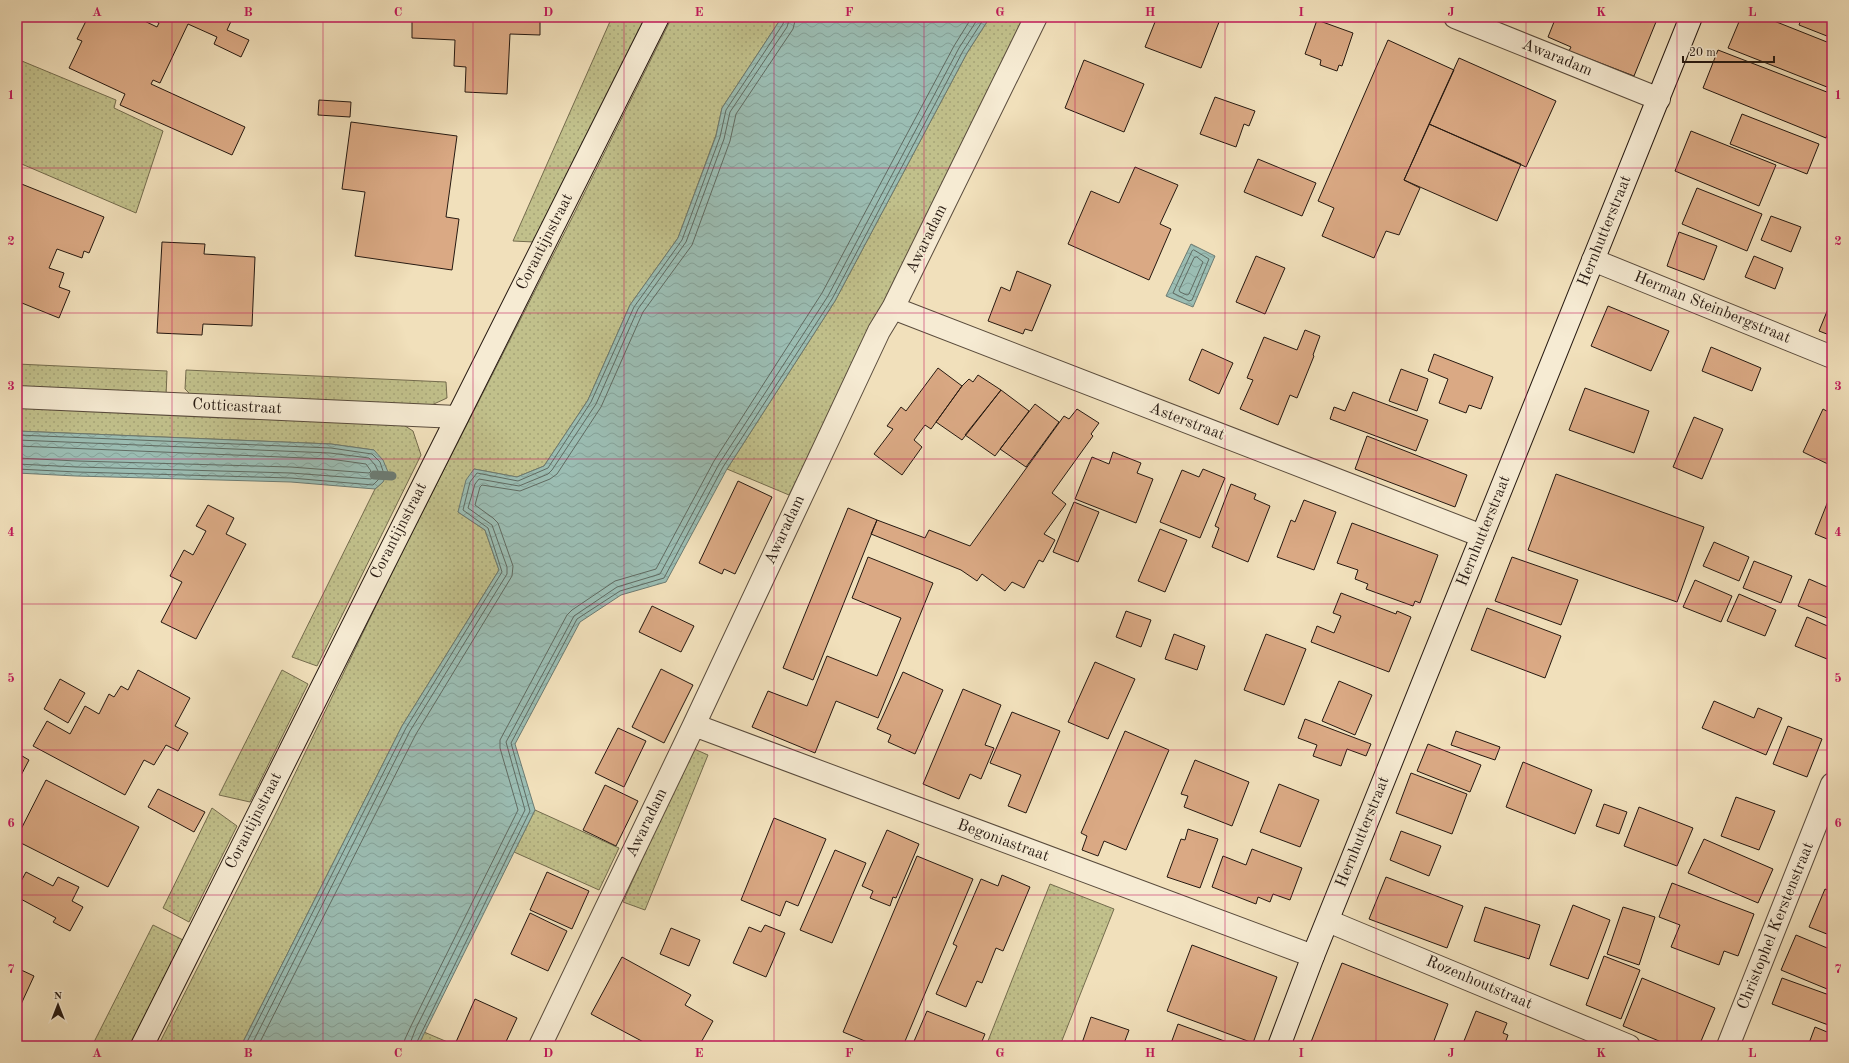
<svg xmlns="http://www.w3.org/2000/svg" width="1849" height="1063" font-family="'Old Standard TT',serif">
<style>
.grass{fill:url(#grass-dots);stroke:#746c4e}
.water{fill:url(#water-waves);stroke:#6c7b72}
.lines{fill:none;stroke-linecap:round;stroke-linejoin:round}
.shore{stroke:#606b62;stroke-width:1}
.stream{stroke:#6c7b72;stroke-width:9}
.building{fill:#daa984;stroke:#261911}
.street-casing{stroke:#594b3c;stroke-width:24}
.secondary-casing{stroke:#261911;stroke-width:24}
.street{stroke:#f6ebd3;stroke-width:22}
.secondary{stroke:#f6ebd3;stroke-width:22}
.grid{fill:none;stroke:#c2185b;stroke-width:1;stroke-opacity:0.55}
.labels{text-anchor:middle;dominant-baseline:central;stroke-width:3.5;stroke-linejoin:round;paint-order:stroke}
.street-label{font-size:16px;fill:#261911;stroke:#f6ebd3}
.neatline{fill:none;stroke:#c2185b;stroke-width:1.5}
.grid-label{font-size:13px;text-anchor:middle;font-weight:bold;fill:#c2185b}
</style>
<defs>
<pattern id="grass-dots" width="8" height="8" patternUnits="userSpaceOnUse"><rect width="8" height="8" fill="#c1c08b"/><path d="M2 2h.1M6 6h.1" fill="none" stroke="#a6a477" stroke-width="1.8" stroke-linecap="round"/></pattern>
<pattern id="water-waves" width="16" height="10" patternUnits="userSpaceOnUse"><rect width="16" height="10" fill="#9bbdb3"/><path d="M0 5q4-4 8 0t8 0" fill="none" stroke="#85a299"/></pattern>
</defs>
<rect width="100%" height="100%" fill="#f1e0bb"/>
<filter id="stains"><feTurbulence type="fractalNoise" baseFrequency=".005" numOctaves="4"/><feColorMatrix values="0 0 0 0 .2 0 0 0 0 .09 0 0 0 0 .02 0 0 0 .5 -.17"/></filter>
<radialGradient id="worn" r=".72"><stop offset=".6" stop-color="#630" stop-opacity="0"/><stop offset="1" stop-color="#630" stop-opacity=".3"/></radialGradient>
<path class="grass" d="M612,17H647L534,242L513,241Z
M672,17H782L722,108L716,135L678,238L630,305L588,400L544,466L517,477L474,469L458,512L485,530L499,570L402,726L241,1046H158L277,811L400,556L573,216Z
M990,17H1027L882,310L789,495L727,469L835,301L967,53Z
M17,59L116,100L114,108L163,131L136,213L17,162Z
M17,364L167,371L166,397L17,390Z
M186,370L446,382L447,398L425,408L192,396L185,389Z
M17,405L402,424L413,431L421,455L317,666L292,657L375,489L383,482L374,450L331,444L17,431Z
M282,670L308,684L250,802L219,795Z
M692,748L708,755L645,910L623,902Z
M212,808L237,826L189,922L163,908Z
M535,810L619,848L599,890L514,852Z
M1050,884L1114,909L1061,1043L1069,1046H986Z
M153,925L183,940L130,1046H92Z
M424,1032L457,1046H418Z"/>
<path class="water" d="M782,17H990L967,53L835,301L727,469L666,582L621,595L580,622L515,744L535,810L418,1046H241L402,726L499,570L485,530L458,512L466,480L474,469L517,477L544,466L588,400L630,305L678,238L716,136L722,108Z
M1191,244L1215,256L1193,307L1166,296Z
M17,431L331,444L374,450L383,460L388,472L383,482L375,489L291,482L76,476L17,473Z"/>
<g class="lines">
<path class="shore" d="M1194,250L1209,259L1192,300L1189,301L1173,293L1192,251Z
M1197,257L1203,262L1189,294L1187,295L1180,292L1179,290L1194,258Z
M17,435L331,448L372,454L380,462L383,471L379,479L373,485L291,478L77,472L17,469
M17,440L330,453L369,458L375,465L378,471L375,476L371,479L291,473L77,467L17,464
M17,446L330,459L366,464L371,471L369,473L291,467L77,461L17,458
M245,1046L406,728L502,572L488,528L463,510L470,482L477,473L518,481L548,468L591,402L634,307L682,240L720,137L726,110L783,24L785,17
M251,1046L410,731L507,574V567L492,525L468,508L475,484L479,479L519,486L548,474L552,470L596,404L638,309L686,242L724,139L730,112L787,27L790,17
M258,1046L416,734L512,576L513,566L498,523L493,518L475,505L480,487L482,485L520,491L550,479L557,474L601,407L643,312L692,245L730,141L736,114L793,29L796,17
M403,1046L405,1039L411,1026L518,810L500,748V740L567,615L572,610L615,581L656,569L714,461L822,293L954,46L972,17
M409,1046L416,1028L525,810L506,742L574,616L617,587L660,574L719,464L828,296L959,48L979,17
M415,1046L530,811L511,743L577,619L620,591L664,578L723,467L832,299L963,51L985,17"/>
<path class="stream" d="M374,475L392,476"/>
</g>
<path class="building" d="M88,17H136L157,27L159,23L149,17H233L227,30L249,40L241,57L214,44L217,37L188,24L160,83L153,80L151,84L245,127L232,155L120,105L125,94L69,68L82,41L77,39Z
M412,17H540V35L510,34L507,94L465,92L466,67L454,66L455,40L412,38Z
M1157,17H1221L1201,68L1145,47Z
M1515,17H1526L1524,21Z
M1556,17H1658L1634,76L1569,51L1571,47L1548,37Z
M1741,17H1764L1832,44V89L1728,48Z
M1772,17H1784L1783,21Z
M1802,17H1824L1830,19L1832,17V38L1799,25Z
M1317,20L1353,33L1342,66L1339,65L1337,71L1320,65L1321,60L1305,54Z
M1388,40L1454,70L1404,180L1420,188L1399,235L1386,231L1374,258L1322,236L1334,208L1318,201Z
M1718,50L1832,94V122L1826,138L1703,88Z
M1459,58L1556,101L1526,167L1429,124Z
M1084,60L1144,84L1124,132L1065,108Z
M1215,97L1255,111L1249,126L1244,124L1236,147L1200,134Z
M319,100L351,102L350,117L318,115Z
M1742,114L1819,144L1807,174L1730,144Z
M351,122L457,136L446,217L459,219L452,270L355,256L365,192L342,189Z
M1429,124L1521,164L1497,221L1404,180Z
M1691,131L1776,165L1759,206L1675,171Z
M1258,159L1316,183L1302,216L1244,192Z
M1135,167L1178,185L1160,224L1171,229L1149,280L1068,244L1091,191L1119,203Z
M19,183L104,217L89,253L84,251L82,258L57,249L49,268L64,273L59,287L70,291L59,318L17,301V184Z
M1697,188L1762,214L1747,251L1682,224Z
M1771,216L1801,227L1791,252L1761,240Z
M1679,232L1717,246L1704,280L1667,266Z
M162,242L205,244L204,254L255,257L252,326L203,324L202,335L157,333Z
M1256,256L1285,268L1265,314L1236,302Z
M1754,256L1783,268L1775,289L1745,277Z
M1017,271L1051,285L1032,331L1025,329L1023,334L988,321L1001,287L1010,291Z
M1832,299V336L1819,331Z
M1608,306L1669,331L1651,371L1591,346Z
M1305,330L1320,336L1313,355L1314,356L1297,398L1290,395L1278,425L1240,409L1253,380L1247,378L1264,337L1297,350Z
M1711,347L1761,368L1752,391L1702,371Z
M1202,349L1233,363L1219,394L1189,380Z
M1434,354L1493,377L1481,409L1469,405L1466,413L1439,403L1448,379L1428,371Z
M938,368L962,386L931,429L925,425L914,440L922,447L902,475L874,454L893,429L887,426L901,407L906,411Z
M1401,369L1428,379L1417,411L1389,401Z
M978,375L1001,390L962,440L936,422L962,386L969,379L973,382Z
M1585,388L1649,411L1634,453L1569,430Z
M1001,390L1029,411L995,456L965,435Z
M1353,392L1428,420L1416,451L1330,419L1334,407L1345,411Z
M1035,404L1059,422L1026,467L1000,449Z
M1077,409L1099,423L1091,434L1093,436L1052,493L1066,504L1044,534L1055,540L1043,562L1039,560L1024,588L1012,582L1005,591L982,574L977,581L961,570L871,534L877,520L925,538L929,530L970,546L1064,416L1069,419Z
M1823,409L1832,414V466L1803,452Z
M1694,417L1723,429L1702,479L1673,467Z
M1367,436L1467,475L1455,507L1355,469Z
M1113,452L1141,463L1137,473L1153,479L1136,523L1075,499L1092,457L1109,464Z
M1203,469L1225,478L1200,538L1160,522L1182,470L1199,477Z
M1556,474L1704,527L1677,602L1528,550Z
M738,481L772,497L735,574L724,569L722,574L699,563Z
M1231,484L1256,494L1254,499L1270,506L1248,562L1212,547L1219,528L1215,526Z
M1832,491V541L1815,534Z
M1304,500L1336,512L1314,570L1277,557L1291,520L1295,522Z
M1074,502L1099,512L1078,562L1053,552Z
M208,505L234,518L226,534L246,544L196,639L161,622L182,582L170,576L184,550L193,555L206,531L196,526Z
M848,508L877,520L813,680L783,668Z
M1352,523L1438,555L1420,603L1415,601L1413,606L1366,589L1368,584L1355,579L1358,570L1337,563Z
M1160,529L1187,540L1165,592L1138,581Z
M1714,542L1749,557L1739,581L1703,566Z
M868,557L933,583L878,718L836,701L815,753L752,727L768,691L807,706L827,656L877,676L901,618L852,598Z
M1512,557L1578,580L1561,625L1495,601Z
M1754,561L1792,576L1781,603L1743,588Z
M1809,579L1832,589V620L1798,606Z
M1695,580L1732,596L1721,622L1683,607Z
M1341,593L1396,614L1397,611L1411,617L1389,672L1311,642L1317,626L1334,633L1341,616L1333,613Z
M1739,594L1776,610L1765,636L1727,621Z
M652,606L694,626L681,652L639,632Z
M1487,608L1561,636L1545,678L1471,650Z
M1126,611L1151,620L1141,647L1116,637Z
M1807,617L1832,628V661L1795,646Z
M1174,634L1205,646L1197,670L1165,659Z
M1266,634L1306,649L1284,705L1244,690Z
M1095,662L1135,679L1108,739L1068,722Z
M661,669L693,685L664,743L632,727Z
M138,670L190,698L175,726L188,733L178,751L166,745L154,765L144,760L125,795L33,746L47,721L70,734L85,706L99,714L109,694L114,697L121,686L128,690Z
M903,672L943,690L915,754L888,742L891,735L877,729Z
M60,679L85,693L68,723L44,709Z
M1339,681L1372,695L1355,735L1322,721Z
M963,689L1001,705L985,745L994,748L981,779L970,774L959,799L923,784Z
M1714,701L1754,718L1758,708L1782,718L1766,755L1702,728Z
M1012,712L1060,731L1026,813L1008,806L1021,775L990,763Z
M1305,719L1371,744L1366,756L1347,749L1341,766L1313,756L1317,745L1298,738Z
M1788,726L1822,739L1807,777L1773,764Z
M618,728L646,741L624,787L595,773Z
M1125,731L1169,750L1126,850L1104,841L1098,856L1082,850L1087,836L1081,833Z
M1456,731L1500,747L1495,760L1451,745Z
M1428,744L1481,765L1470,792L1417,771Z
M17,753L29,760L17,783Z
M1195,760L1249,782L1232,826L1184,807L1188,796L1181,794Z
M1523,762L1592,790L1575,834L1506,807Z
M1411,773L1467,794L1452,834L1396,813Z
M46,780L139,827L108,887L17,841V837Z
M1279,784L1319,800L1300,847L1260,832Z
M605,785L638,801L616,846L583,830Z
M158,789L205,812L194,832L148,807Z
M1736,797L1775,811L1759,850L1721,836Z
M1604,804L1627,812L1619,834L1596,826Z
M1639,807L1693,828L1677,866L1624,846Z
M774,818L826,839L798,906L786,901L780,916L741,900Z
M1188,829L1218,839L1200,888L1167,877L1181,839L1185,840Z
M887,830L919,844L896,898L893,897L890,906L870,898L873,891L862,886Z
M1401,831L1441,846L1429,876L1390,860Z
M1704,839L1773,869L1758,903L1688,873Z
M1252,849L1302,868L1290,900L1273,894L1270,902L1258,897L1256,904L1212,887L1223,856L1246,865Z
M835,850L866,863L832,943L800,930Z
M917,856L973,879L903,1046H877L843,1032Z
M26,872L53,886L58,877L79,887L72,901L83,907L70,931L53,922L56,918L17,897V889Z
M547,872L589,891L572,929L530,910Z
M1002,875L1030,887L1003,951L996,948L982,983L977,981L966,1007L936,994L957,946L953,944L981,879L998,886Z
M1832,875V887L1828,886Z
M1386,877L1463,906L1447,948L1369,919Z
M1672,883L1754,914L1738,956L1724,951L1719,965L1671,947L1680,925L1659,917Z
M1825,889L1832,892V936L1809,927Z
M1573,905L1610,920L1588,979L1550,965Z
M1485,907L1540,925L1529,959L1474,941Z
M1623,907L1655,917L1639,965L1607,954Z
M530,913L567,931L548,971L511,954Z
M765,925L785,933L766,977L733,963L749,927L761,932Z
M671,928L700,940L689,966L660,954Z
M1796,935L1832,950V991L1781,970Z
M1192,945L1277,977L1253,1043L1167,1011Z
M1604,956L1640,970L1621,1019L1586,1005Z
M622,957L691,995L685,1005L713,1021L699,1046H651L591,1014Z
M1342,963L1448,1004L1432,1046H1321L1311,1042Z
M17,968L34,976L17,1013Z
M1642,978L1715,1008L1699,1046H1671L1623,1026Z
M1782,978L1832,996L1831,1026L1772,1004Z
M475,999L517,1018L504,1046H464L456,1042Z
M927,1011L985,1034L980,1046H912Z
M1476,1011L1507,1023L1503,1033L1508,1035L1504,1046H1462Z
M1091,1017L1129,1030L1123,1046H1081Z
M1178,1024L1238,1046H1170Z
M1815,1027L1832,1034V1046H1808Z"/>
<g class="lines">
<defs>
<path id="street" d="M1455,17L1659,99
M1593,260L1832,357
M893,308L1482,536
M17,397L457,417
M694,725L1313,956
M1328,921L1629,1046
M540,1046L694,725L879,331L893,308L1036,17
M1728,1046L1832,784"/>
<path id="secondary" d="M142,1046L658,17
M1279,1046L1313,956L1691,17"/>
</defs>
<use href="#street" class="street-casing"/>
<use href="#secondary" class="secondary-casing"/>
<use href="#street" class="street"/>
<use href="#secondary" class="secondary"/>
</g>
<path class="grid" d="M172,17V1046M323,17V1046M473,17V1046M624,17V1046M774,17V1046M924,17V1046M1075,17V1046M1225,17V1046M1376,17V1046M1526,17V1046M1677,17V1046M17,168H1832M17,313H1832M17,459H1832M17,604H1832M17,750H1832M17,895H1832"/>
<g class="labels">
<g class="street-label">
<text transform="translate(1557 58) rotate(22)">Awaradam</text>
<text transform="translate(1605 231) rotate(-68)">Hernhutterstraat</text>
<text transform="translate(927 239) rotate(-64)">Awaradam</text>
<text transform="translate(545 242) rotate(-63)">Corantijnstraat</text>
<text transform="translate(1712 308) rotate(22)">Herman Steinbergstraat</text>
<text transform="translate(237 407) rotate(3)">Cotticastraat</text>
<text transform="translate(1187 422) rotate(21)">Asterstraat</text>
<text transform="translate(785 530) rotate(-65)">Awaradam</text>
<text transform="translate(399 531) rotate(-63)">Corantijnstraat</text>
<text transform="translate(1484 531) rotate(-68)">Hernhutterstraat</text>
<text transform="translate(254 821) rotate(-63)">Corantijnstraat</text>
<text transform="translate(647 823) rotate(-64)">Awaradam</text>
<text transform="translate(1363 832) rotate(-68)">Hernhutterstraat</text>
<text transform="translate(1003 841) rotate(20)">Begoniastraat</text>
<text transform="translate(1776 926) rotate(-68)">Christophel Kerstenstraat</text>
<text transform="translate(1479 983) rotate(23)">Rozenhoutstraat</text>
</g>
</g>
<rect width="1849" height="1063" fill="none" stroke="#f1e0bb" stroke-width="44"/>
<g transform="translate(58 1005)" stroke="#f6ebd3" stroke-width="3" paint-order="stroke">
<path d="M0-3L7 15L0 10L-7 15Z" fill="#261911"/>
<text y="-6" font-size="11" font-weight="bold" text-anchor="middle" fill="#261911">N</text>
</g>
<path d="M1683 56v6h91v-6" fill="none" stroke="#261911" stroke-width="2"/>
<text x="1689" y="56" font-size="12" fill="#261911" stroke="#f6ebd3" stroke-width="3" paint-order="stroke">20 m</text>
<rect x="22" y="22" width="1805" height="1019" class="neatline"/>
<g class="grid-label">
<text x="97" y="16">A</text>
<text x="248" y="16">B</text>
<text x="398" y="16">C</text>
<text x="548" y="16">D</text>
<text x="699" y="16">E</text>
<text x="849" y="16">F</text>
<text x="1000" y="16">G</text>
<text x="1150" y="16">H</text>
<text x="1301" y="16">I</text>
<text x="1451" y="16">J</text>
<text x="1601" y="16">K</text>
<text x="1752" y="16">L</text>
<text x="11" y="99">1</text>
<text x="1838" y="99">1</text>
<text x="11" y="245">2</text>
<text x="1838" y="245">2</text>
<text x="11" y="390">3</text>
<text x="1838" y="390">3</text>
<text x="11" y="536">4</text>
<text x="1838" y="536">4</text>
<text x="11" y="682">5</text>
<text x="1838" y="682">5</text>
<text x="11" y="827">6</text>
<text x="1838" y="827">6</text>
<text x="11" y="973">7</text>
<text x="1838" y="973">7</text>
<text x="97" y="1057">A</text>
<text x="248" y="1057">B</text>
<text x="398" y="1057">C</text>
<text x="548" y="1057">D</text>
<text x="699" y="1057">E</text>
<text x="849" y="1057">F</text>
<text x="1000" y="1057">G</text>
<text x="1150" y="1057">H</text>
<text x="1301" y="1057">I</text>
<text x="1451" y="1057">J</text>
<text x="1601" y="1057">K</text>
<text x="1752" y="1057">L</text>
</g>
<rect width="100%" height="100%" filter="url(#stains)"/>
<rect width="100%" height="100%" fill="url(#worn)"/>
</svg>
